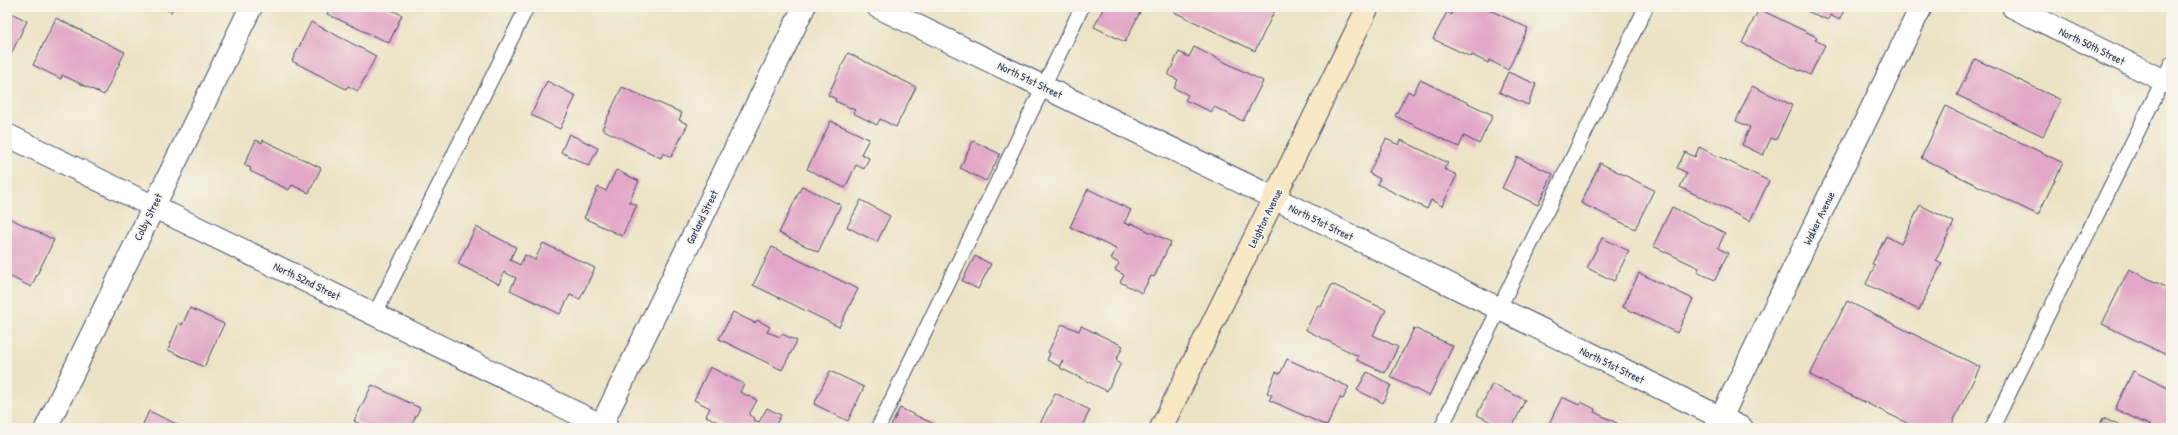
<svg xmlns="http://www.w3.org/2000/svg" width="2178" height="435" font-family="'Patrick Hand',sans-serif">
<style>
.building{fill:#e2a7c6}
.lines{fill:none;stroke-linecap:round;stroke-linejoin:round}
.lane-casing{stroke:#3a4a6d;stroke-width:16}
.street-casing{stroke:#3a4a6d;stroke-width:24}
.secondary-casing{stroke:#3a4a6d;stroke-width:24}
.lane{stroke:#fff;stroke-width:14}
.street{stroke:#fff;stroke-width:22}
.secondary{stroke:#f8e8c3;stroke-width:22}
.labels{text-anchor:middle;dominant-baseline:central;stroke-width:4;stroke-linejoin:round;paint-order:stroke}
.street-label{font-size:11px;fill:#1b2f5e;stroke:#f7f3e8}
</style>
<rect width="100%" height="100%" fill="#f7f3e8"/>
<filter id="ink" filterUnits="userSpaceOnUse"><feTurbulence type="fractalNoise" baseFrequency=".025" numOctaves="2"/><feDisplacementMap in="SourceGraphic" scale="8" xChannelSelector="R" yChannelSelector="G"/><feConvolveMatrix kernelMatrix="1 2 1 2 8 2 1 2 1" color-interpolation-filters="sRGB"/></filter>
<filter id="wash" filterUnits="userSpaceOnUse"><feTurbulence type="fractalNoise" baseFrequency=".012" numOctaves="4" result="noise"/><feDisplacementMap in="SourceGraphic" scale="16" xChannelSelector="R" yChannelSelector="G"/><feGaussianBlur stdDeviation="0.9" result="paint"/><feColorMatrix in="noise" values="0 0 0 0 0 0 0 0 0 0 0 0 0 0 0 0 0 1.4 0 .05"/><feComposite in="paint" operator="in"/></filter>
<g filter="url(#wash)">
<rect width="100%" height="100%" fill="#ece3c5"/>
<g id="blocks">
<path class="building" d="M161,7H174L171,12Z
M330,7H385L402,15L389,43L327,14Z
M1104,7H1130L1140,12L1125,42L1094,27Z
M1176,7H1274L1276,8L1255,51L1174,12Z
M1455,7H1483L1528,28L1508,70L1489,60L1488,63L1472,55L1471,57L1433,39L1447,12L1451,15Z
M1797,7H1846L1839,20L1830,15L1828,20Z
M1759,9L1817,37L1815,40L1825,45L1810,75L1801,70L1800,71L1742,43Z
M7,11L27,21L11,54L7,52Z
M56,18L125,52L104,95L62,75L61,79L33,65Z
M311,22L376,56L358,91L348,86L346,89L292,61Z
M1194,47L1263,81L1243,121L1214,107L1212,112L1185,100L1188,95L1174,88L1178,80L1168,75L1179,52L1189,57Z
M848,53L916,87L896,127L880,119L877,125L853,113L855,110L835,101L836,99L828,95Z
M1975,59L2061,100L2043,136L1957,95Z
M1508,72L1536,84L1528,105L1499,92Z
M1420,80L1493,115L1479,144L1464,136L1459,147L1395,116L1408,91L1413,94Z
M547,81L576,96L560,129L531,115Z
M1752,86L1792,105L1776,140L1771,138L1763,155L1742,145L1750,127L1736,121Z
M622,87L682,113L679,120L688,124L671,157L663,153L661,158L602,129Z
M1946,106L2063,163L2038,215L1921,158Z
M831,121L869,139L861,154L869,158L864,169L856,165L845,188L807,169Z
M569,134L598,148L589,166L561,152Z
M1386,139L1399,145L1401,140L1448,163L1444,169L1457,175L1442,206L1431,200L1427,209L1377,184L1380,179L1369,173Z
M256,140L262,143L263,140L321,168L309,193L292,185L289,190L250,171L251,168L244,165Z
M973,141L1000,154L986,181L960,168Z
M1699,147L1769,181L1750,221L1680,187L1687,173L1677,168L1685,152L1695,157Z
M1517,157L1553,174L1538,205L1502,188Z
M1600,163L1654,190L1635,229L1581,203Z
M616,170L639,181L629,202L637,205L622,236L584,218L598,187L606,191Z
M802,186L841,205L818,252L779,233Z
M1088,189L1131,210L1124,223L1130,225L1131,223L1171,242L1154,277L1151,276L1142,293L1120,282L1124,275L1115,270L1119,263L1111,259L1116,249L1070,227Z
M861,200L890,216L877,242L847,227Z
M1920,205L1954,222L1936,260L1942,263L1919,310L1866,284L1875,265L1872,264L1886,236L1901,244Z
M1672,207L1725,233L1718,248L1728,253L1715,280L1697,272L1699,268L1653,246Z
M7,217L54,240L31,287L7,275Z
M476,227L516,247L510,260L520,265L525,255L535,260L543,243L595,268L580,299L570,295L560,314L510,290L516,278L504,272L499,284L458,264Z
M1602,238L1629,251L1614,281L1587,268Z
M772,247L858,289L839,327L753,285Z
M975,256L991,264L978,289L962,281Z
M2129,269L2171,290V357L2102,324Z
M1639,273L1693,299L1677,333L1623,307Z
M1332,284L1386,310L1373,335L1398,347L1385,373L1357,360L1358,356L1306,330L1318,305L1321,307Z
M1847,301L1980,367L1950,428H1917L1810,375Z
M190,308L224,324L204,367L168,350L179,323L182,325Z
M733,312L755,323L757,320L770,327L767,332L780,337L782,334L797,341L782,370L719,339Z
M1062,324L1079,331L1081,326L1123,346L1116,360L1121,363L1107,391L1060,368L1063,361H1062L1059,366L1047,360L1050,353L1048,352Z
M1414,328L1453,346L1429,396L1390,377Z
M1287,359L1349,387L1343,399L1340,398L1327,426L1269,400L1272,395L1267,393L1276,372L1280,374Z
M710,367L744,384L740,392L757,400L749,415L755,418L754,420L759,422L767,408L781,415L774,428H730L706,416L710,408L694,400Z
M830,371L864,387L848,421L814,404Z
M2133,371L2168,388L2171,381V428H2155L2115,409Z
M1367,372L1391,385L1383,403L1357,390Z
M1492,384L1525,400L1512,428H1503L1477,415Z
M372,385L420,408L410,428H368L354,421Z
M1055,393L1090,410L1081,428H1038Z
M1562,397L1579,405L1581,402L1595,409L1594,412L1617,423L1615,428H1547Z
M900,408L936,425L935,428H890Z
M149,411L185,428H141Z
M2103,418L2124,428H2098Z"/>
</g>
</g>
<g filter="url(#ink)">
<use href="#blocks" fill-opacity="0" stroke="#3a4a6d" stroke-width="1"/>
<g class="lines">
<defs>
<path id="lane" d="M375,314L527,7
M878,428L1082,7
M1441,428L1646,7
M1992,428L2171,64"/>
<path id="street" d="M878,7L1274,198L1742,428
M2013,7L2171,84
M7,135L607,428
M46,428L251,7
M600,428L804,7
M1716,428L1921,7"/>
<path id="secondary" d="M1161,428L1368,7"/>
</defs>
<use href="#lane" class="lane-casing"/>
<use href="#street" class="street-casing"/>
<use href="#secondary" class="secondary-casing"/>
<use href="#lane" class="lane"/>
<use href="#street" class="street"/>
<use href="#secondary" class="secondary"/>
</g>
</g>
<g class="labels">
<g class="street-label">
<text transform="translate(2092 46) rotate(26)">North 50th Street</text>
<text transform="translate(1030 80) rotate(26)">North 51st Street</text>
<text transform="translate(148 217) rotate(-64)">Colby Street</text>
<text transform="translate(702 217) rotate(-64)">Garland Street</text>
<text transform="translate(1265 218) rotate(-64)">Leighton Avenue</text>
<text transform="translate(1819 218) rotate(-64)">Walker Avenue</text>
<text transform="translate(1321 222) rotate(26)">North 51st Street</text>
<text transform="translate(307 281) rotate(26)">North 52nd Street</text>
<text transform="translate(1612 365) rotate(26)">North 51st Street</text>
</g>
</g>
<rect width="2178" height="435" fill="none" stroke="#f7f3e8" stroke-width="24"/>
</svg>
